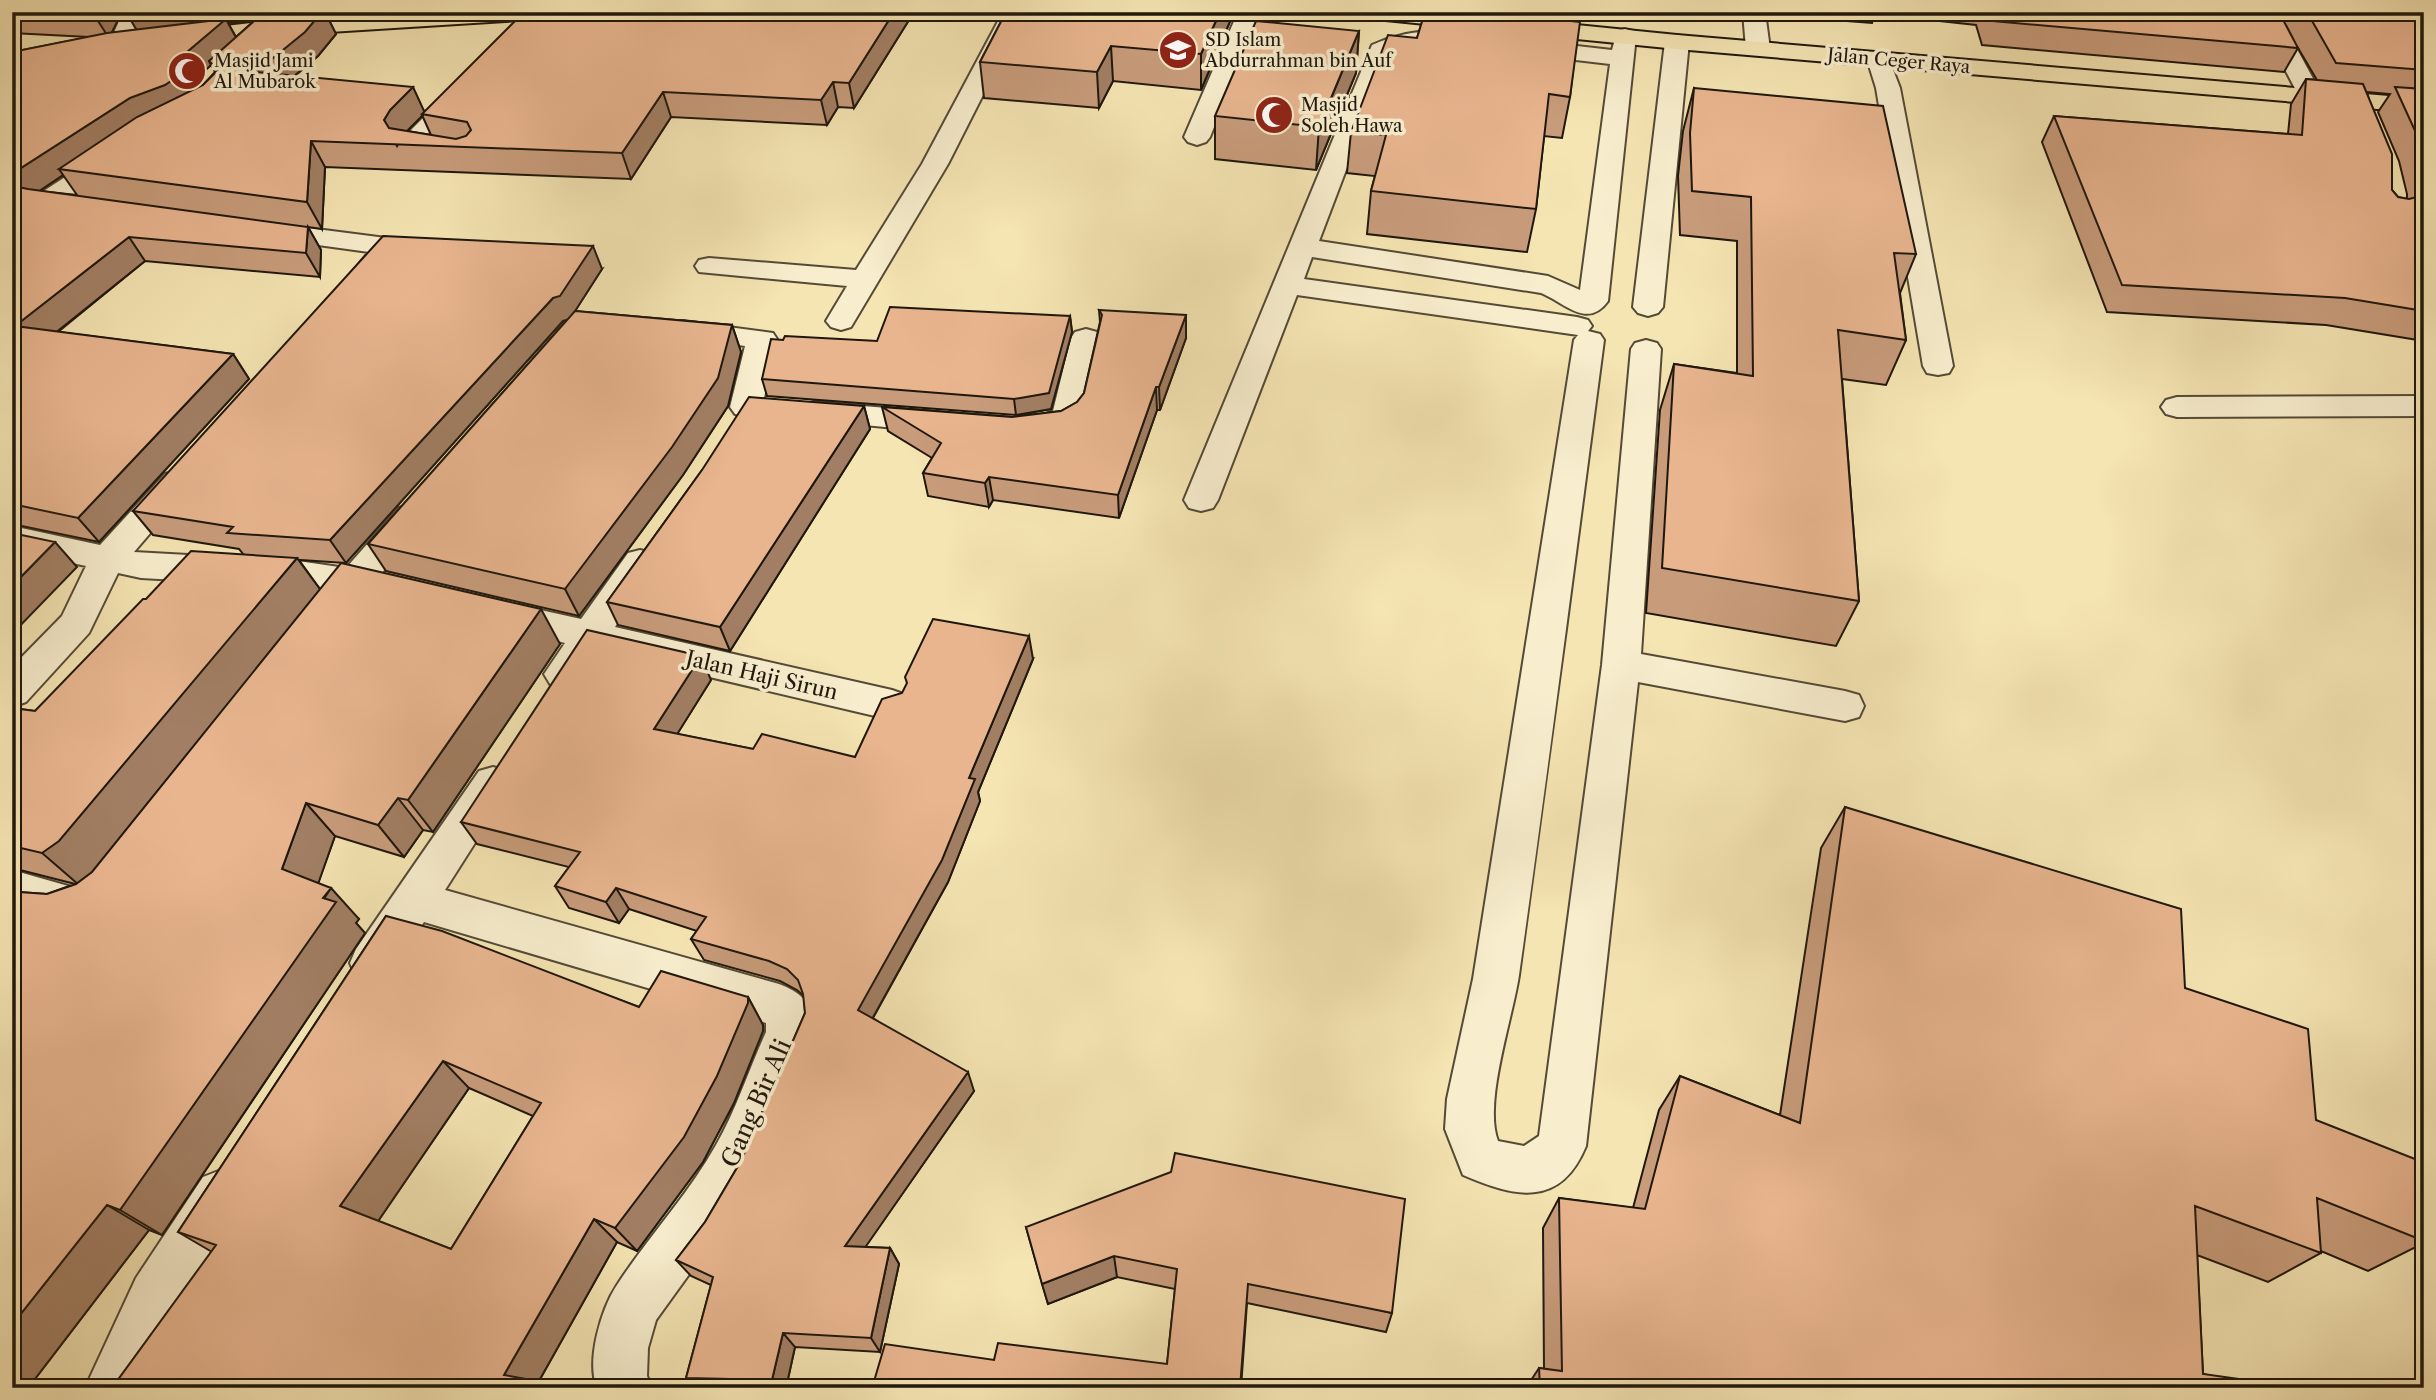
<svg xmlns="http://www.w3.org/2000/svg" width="2436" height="1400" font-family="'Libre Caslon Text',serif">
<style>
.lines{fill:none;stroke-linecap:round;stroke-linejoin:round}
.minor-casing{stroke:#544a36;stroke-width:4}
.major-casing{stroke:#1f170d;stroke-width:4}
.minor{fill:#f8eece;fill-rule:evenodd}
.major{fill:#f5e5b3;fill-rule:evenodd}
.wall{fill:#c89c7b;stroke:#1f170d;stroke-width:2;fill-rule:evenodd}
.shaded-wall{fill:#a27f64;stroke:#1f170d;stroke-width:2}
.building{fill:#e8b58f;stroke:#1f170d;stroke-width:2;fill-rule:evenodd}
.labels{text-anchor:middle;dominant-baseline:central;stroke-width:7;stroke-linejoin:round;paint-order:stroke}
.far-poi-label{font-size:18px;fill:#1f170d;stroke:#f8eece;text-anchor:start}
.far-street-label{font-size:18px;fill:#1f170d;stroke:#f8eece}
.street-label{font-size:21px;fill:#1f170d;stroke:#f8eece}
.near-street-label{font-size:24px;fill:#1f170d;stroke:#f8eece}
</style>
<rect width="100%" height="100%" fill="#f5e5b3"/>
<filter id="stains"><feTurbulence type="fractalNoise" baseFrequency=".00286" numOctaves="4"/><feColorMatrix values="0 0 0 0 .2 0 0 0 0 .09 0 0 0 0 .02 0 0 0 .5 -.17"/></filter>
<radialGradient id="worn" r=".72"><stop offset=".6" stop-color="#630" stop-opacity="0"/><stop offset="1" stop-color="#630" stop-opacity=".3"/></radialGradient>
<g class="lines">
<defs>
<path id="minor" d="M123,12H145L132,46L128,51H112L108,46Z
M1003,12H1025L948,164L851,327L841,330L831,327L826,321L847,286L699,272L695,266L699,260L709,258L856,270L922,164Z
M1238,12H1260L1210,137L1206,142L1197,145L1188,142L1184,137Z
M1743,12H1765L1770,49L1766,54H1750L1746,49Z
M2255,12H2277L2323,97L2320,102L2311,104L2302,102Z
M1625,29L1633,31L1636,36L1608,301C1587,330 1564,302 1541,293L1312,257L1304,279L1577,317L1588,320L1592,326L1588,331L1600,334L1604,340C1576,552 1549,763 1519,975C1513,1017 1483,1103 1498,1141L1524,1146L1539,1136L1602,665L1631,349L1635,343L1646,340L1657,343L1661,349L1641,654L1845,691L1859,695L1864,706L1859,717L1845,721L1638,682L1586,1146C1560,1209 1514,1197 1463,1175L1445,1129L1447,1099L1473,979L1574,340L1578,335L1297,295L1218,500L1213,508L1201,511L1189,508L1184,500L1372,45C1405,30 1441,27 1476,36L1479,41L1476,46C1446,53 1424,38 1390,54L1319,241L1548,276L1580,290L1610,64L1524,54L1516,52L1512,47L1516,42L1524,40L1612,50L1617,31Z
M1677,35L1685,37L1689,42L1663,307L1658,313L1648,316L1638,313L1633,307L1665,42L1669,37Z
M1879,52L1887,54L1900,88L1953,366L1949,373L1938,375L1927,373L1923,366L1876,88L1867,59L1871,54Z
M465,83L474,85L477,90L428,142L457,147L461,152L457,157L448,160L403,152L399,147L404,137L456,85Z
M114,148L123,151L127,156L123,161L54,208L45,210L36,208L32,202L36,196L105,151Z
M262,222L386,238L396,240L400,250C388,267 375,288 353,282L349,276L369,252L252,236L248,230L252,224Z
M683,321L773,333L777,339L762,407L757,414L746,417L735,414L730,407L745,346L672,336L668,330L672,324Z
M1086,329L1097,332L1101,338L1084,416C1071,436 1038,440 1016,434L1011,427L1016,420L1044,415L1053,411L1071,338L1075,332Z
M2424,396V416L2177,417L2166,414L2161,407L2166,400L2177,397Z
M814,402L936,412L947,415L952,422L947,429L936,432L803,419L798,412L803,405Z
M177,471L189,474L194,482L134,552L298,561L346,568L399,508L411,504L423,508L428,516L381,574L387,576L392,585L387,594L374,598L363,596C349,614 344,626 319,618L314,609L327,591L298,587L141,578L118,573L89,633L26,702L12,707V667L62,616L86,566L12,550V526L100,545L165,474Z
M640,550L652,553L658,562L615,627L892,690L906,695L911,705L906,715L892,720L599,651C584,672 579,693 550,684L544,674L565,643L487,623L482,614L487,605L500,601L581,619L628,553Z
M493,767L507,771L513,783L445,890L779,984C805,994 812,1004 812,1032L751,1178L716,1237L656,1320L648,1348L647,1376L652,1388H597C586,1361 601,1309 617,1285C648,1237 688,1195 716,1145C736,1110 749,1069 766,1032V1023L424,922L388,977L372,983L356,977L350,963L356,949L479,771Z
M12,870L93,893L100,906L93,919L78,925L12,906Z
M221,1170L239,1177L246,1195L239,1213L174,1316L140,1388H85L136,1278L203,1177Z"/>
<path id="major" d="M425,12H547L544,17L536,19L251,37L182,45L174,43L171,38L174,33L182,31L251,23Z
M1364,12H1445L1677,35L2424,99V113L1677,49L1375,19L1367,17Z"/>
</defs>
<use href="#minor" class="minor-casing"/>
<use href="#major" class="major-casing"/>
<use href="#minor" class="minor"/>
<use href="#major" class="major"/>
</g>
<path class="wall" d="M12,12H122L111,33L137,30L129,17L131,12H354L353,14L327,16L336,34L318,56L295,76L424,111L914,12L854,108L838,107L827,125L671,117L631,179L325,167L322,229L308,227L321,250L320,277L145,261L58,332L233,354L249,379L99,542L12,524V52L89,37L12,33ZM255,20L236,37L228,23ZM211,65L215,72L203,85L194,90L191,85L193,81ZM422,115L431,135L407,131ZM63,175L77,195L39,191Z
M1006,12H1234L1201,90L1113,81L1099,108L984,98L980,62Z
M1425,12H1580L1570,97L1562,138L1544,136L1536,209L1527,252L1367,234L1371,191L1375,176L1347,173L1351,132L1417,38Z
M1674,12H1736L1735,18Z
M1767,12H2424V341L2326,325L2107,312L2042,142L2054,116L2288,134L2291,104L2306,79L2317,80L2298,48L2284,72L1982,45L1976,25L1875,14L1872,23L1768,15ZM2367,92L2390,94L2378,112L2399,161L2407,194V199L2398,197L2392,190Z
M1359,31L1356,73L1316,170L1215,159V116Z
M1694,88L1916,254L1900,293L1906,340L1886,385L1842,379L1859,601L1836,646L1646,613L1660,410L1674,364L1737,373V241L1680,235L1678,176L1683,131Z
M602,269L575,311L732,325L741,352L728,406L683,475L579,616L386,571L368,544L567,320L563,321L346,563L299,560L320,589L560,644L433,832L423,830L404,857L335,836L318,883L359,919L356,923L365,933L162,1235L149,1230L28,1388L19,892L47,894L75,884L12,868V708L35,711L146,599L243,554L239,549L153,535L133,511Z
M1099,310L1186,338L1160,410H1157L1119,518L993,500L989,507L928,496L923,473L932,458L888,431L882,407L1012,417L1061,411L1077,402L1084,393L1100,322Z
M1070,316L1072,332L1051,409L1016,415L767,396L762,379L783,340L877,341Z
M864,406L870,429L730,651L618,625L607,602L702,470Z
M1033,659L978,792L980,801L948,882L873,1018L974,1091L865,1247L890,1248L899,1264L880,1352L795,1347L786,1388H696L686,1378L711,1285L691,1276L676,1260L705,1222L741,1161L805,1013L804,996L797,990L780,981L704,960L691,939L697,931L629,909L619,923L569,908L555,886L569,867L477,844L461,822L711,680L677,734L753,749L855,757Z
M1845,807L2185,988L2316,1120L2424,1217V1243L2368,1271L2321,1251V1253L2268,1282L2197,1255L2203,1374L2268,1388H1526L1539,1368L1544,1369L1543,1228L1559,1198L1633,1208L1659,1110L1680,1076L1780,1115L1821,848Z
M386,916L639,1007L748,997L763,1025V1031L734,1103L703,1162L637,1251L617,1242L539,1381L112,1388L212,1252L178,1232ZM469,1088L533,1116L451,1249L378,1221Z
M1026,1227L1392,1313L1386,1332L1247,1303L1241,1388L994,1360L1167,1364L1175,1289L1117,1277L1048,1304Z"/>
<path class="shaded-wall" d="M103,12H122L109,38L98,21Z
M167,12H246L251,20L228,23L238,41L209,61L211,65L193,81L191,85L197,95L59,169L63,175L35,194L30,203L13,180L18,170L130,98L139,34L129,17Z
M322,12H325L336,34L318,56L269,97L256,72Z
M894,12H914L854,108L849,83Z
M1220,12H1234L1201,90V54Z
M1359,31L1356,73L1316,170L1319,127Z
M1111,46L1113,81L1099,108L1097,72Z
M833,82L838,107L827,125L821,100Z
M413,87L425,113L402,136L397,146L384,120L390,110Z
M663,92L671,117L631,179L622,153Z
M311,141L325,167L322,229L307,202Z
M308,227L321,250L320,277L306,253Z
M129,237L145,261L34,350L15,326Z
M593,246L602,269L570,319L563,321L346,563L330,540L553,298Z
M1186,315V338L1160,410L1159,387Z
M1070,316L1072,332L1051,409L1016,415L1014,399Z
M732,325L741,352L728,406L683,475L579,616L565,589Z
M233,354L249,379L99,542L78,518Z
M1156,387L1157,410L1119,518L1118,495Z
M864,406L870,429L730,651L720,627Z
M989,477L993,500L989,507L985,483Z
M55,542L77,567L12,634V586Z
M297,558L322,592L95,873L79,885L42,853Z
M541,609L560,644L433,832L408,800Z
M1029,636L1033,659L978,792L980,801L948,882L866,1030L858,1010L969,778Z
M701,656L711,680L666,752L654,729Z
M398,798L423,830L404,857L378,825Z
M306,803L335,836L312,901L282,869Z
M331,888L359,919L356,923L365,933L162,1235L120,1210Z
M616,888L629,909L619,923L606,902Z
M748,997L763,1025V1031L734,1103L703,1162L637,1251L615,1228Z
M443,1061L469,1088L372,1230L340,1206Z
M968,1072L974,1091L855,1262L845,1246Z
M107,1205L149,1230L28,1388H12V1325Z
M594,1219L617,1242L535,1388L504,1375Z
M890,1248L899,1264L880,1352L871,1338Z
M1114,1256L1117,1277L1048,1304L1042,1284Z
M783,1333L795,1347L786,1388H779L772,1380Z"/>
<path class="building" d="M12,12H103L98,21L12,17Z
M131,12H167L129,17Z
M286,12H322L305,32L256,72L413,87L390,110L384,120L389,128L456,139L466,136L471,130L467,122L422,114L524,12H894L849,83L833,82L821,100L663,92L622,153L311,141L307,202L59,169L137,117L203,85L218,70L209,61L262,14Z
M1006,12H1220L1201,54L1111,46L1097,72L980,62Z
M1425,12H1486L1580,22L1570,97L1549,94L1536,209L1371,191L1386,135L1351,132L1388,35L1417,38Z
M1990,12H2279L2298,48L1993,21Z
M2307,12H2424V70L2336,63Z
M226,19L180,58L176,65L184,72L165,85L130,98L18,170L13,180L18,187L28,189L308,227L306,253L129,237L15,326L233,354L78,518L12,504V52L107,33Z
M1256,21L1359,31L1319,127L1215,116Z
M2306,79L2363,84L2392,154V190L2398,197L2409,199L2421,196L2424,189V311L2345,298L2122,285L2054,116L2302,135Z
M2395,87L2424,89V160L2417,135Z
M1694,88L1883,106L1916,254L1894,253L1906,340L1838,330L1859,601L1662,568L1674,364L1753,376L1751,197L1692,191L1690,133Z
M383,236L593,246L560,296L553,298L330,540L227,533L233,527L133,511Z
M890,307L1070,316L1049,393L1014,399L762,379L771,339L783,340L785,336L877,341Z
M1099,310L1186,315L1159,387H1156L1118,495L989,477L985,483L923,473L941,443L882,407L1012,417L1061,411L1077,402L1084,393L1102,315Z
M575,311L732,325L718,378L672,447L565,589L368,544Z
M749,397L864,406L720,627L607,602L702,470Z
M12,533L55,542L12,586Z
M191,551L297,558L59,841L42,853L12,846V708L35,711L143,599H146Z
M341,563L541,609L408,800L398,798L378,825L306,803L282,869L331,888L323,898L336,902L120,1210L107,1205L12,1325V890L19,892L47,894L76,884L92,872Z
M933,619L1029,636L969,778L975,779L942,860L858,1010L968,1072L845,1246L890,1248L871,1338L783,1333L772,1380L686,1378L713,1277L676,1260L705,1222L741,1161L805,1013L803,994L798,980L787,969L769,961L691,939L706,917L616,888L606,902L555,886L580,852L461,822L587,630L701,656L654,729L753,749L762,734L855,757L882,699L902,693L907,683L905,677Z
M1845,807L2181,909L2185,988L2308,1029L2316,1120L2420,1161L2424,1217V1241L2317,1198L2321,1253L2195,1206L2203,1374L2267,1383L2268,1388H1540L1539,1368L1562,1371L1559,1198L1645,1209L1680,1076L1800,1123Z
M386,916L442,931L639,1007L661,971L748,997V1003L717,1076L684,1137L615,1228L594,1219L504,1375L576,1388H112L216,1245L178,1232ZM443,1061L541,1103L451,1249L340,1206Z
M1175,1153L1405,1199L1392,1313L1248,1284L1240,1388H872L885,1344L994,1360L998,1343L1167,1364L1177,1269L1114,1256L1042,1284L1026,1227L1171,1172Z"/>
<defs>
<symbol id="school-disc" viewBox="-11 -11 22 22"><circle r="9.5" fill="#8f2418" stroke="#f8eece"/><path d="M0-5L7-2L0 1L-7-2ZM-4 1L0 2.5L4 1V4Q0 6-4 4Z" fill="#fff"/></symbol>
<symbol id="mosque-disc" viewBox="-11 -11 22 22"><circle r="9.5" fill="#8f2418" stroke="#f8eece"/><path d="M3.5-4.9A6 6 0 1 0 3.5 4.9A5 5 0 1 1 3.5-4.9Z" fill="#fff"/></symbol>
</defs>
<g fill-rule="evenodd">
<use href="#school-disc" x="1156" y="28" width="44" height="44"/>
<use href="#mosque-disc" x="165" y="49" width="44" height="44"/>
<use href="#mosque-disc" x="1252" y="93" width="44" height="44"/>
</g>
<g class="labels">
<g class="far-poi-label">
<text x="1205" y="40">SD Islam<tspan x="1205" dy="21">Abdurrahman bin Auf</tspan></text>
<text x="214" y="61">Masjid Jami<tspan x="214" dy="21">Al Mubarok</tspan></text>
<text x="1301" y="105">Masjid<tspan x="1301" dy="21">Soleh Hawa</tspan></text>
</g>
<g class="far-street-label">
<text transform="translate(1899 61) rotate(5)">Jalan Ceger Raya</text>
</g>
<g class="street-label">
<text transform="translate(762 675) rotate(13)">Jalan Haji Sirun</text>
</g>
<g class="near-street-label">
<text transform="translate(756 1103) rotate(-66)">Gang Bir Ali</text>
</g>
</g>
<rect width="2436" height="1400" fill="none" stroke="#f5e5b3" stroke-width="42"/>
<rect x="14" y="14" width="2408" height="1372" fill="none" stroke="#1f170d" stroke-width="3.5"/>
<rect x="21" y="21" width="2394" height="1358" fill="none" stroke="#1f170d" stroke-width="2"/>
<rect width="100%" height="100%" filter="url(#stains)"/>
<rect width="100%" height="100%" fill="url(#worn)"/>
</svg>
